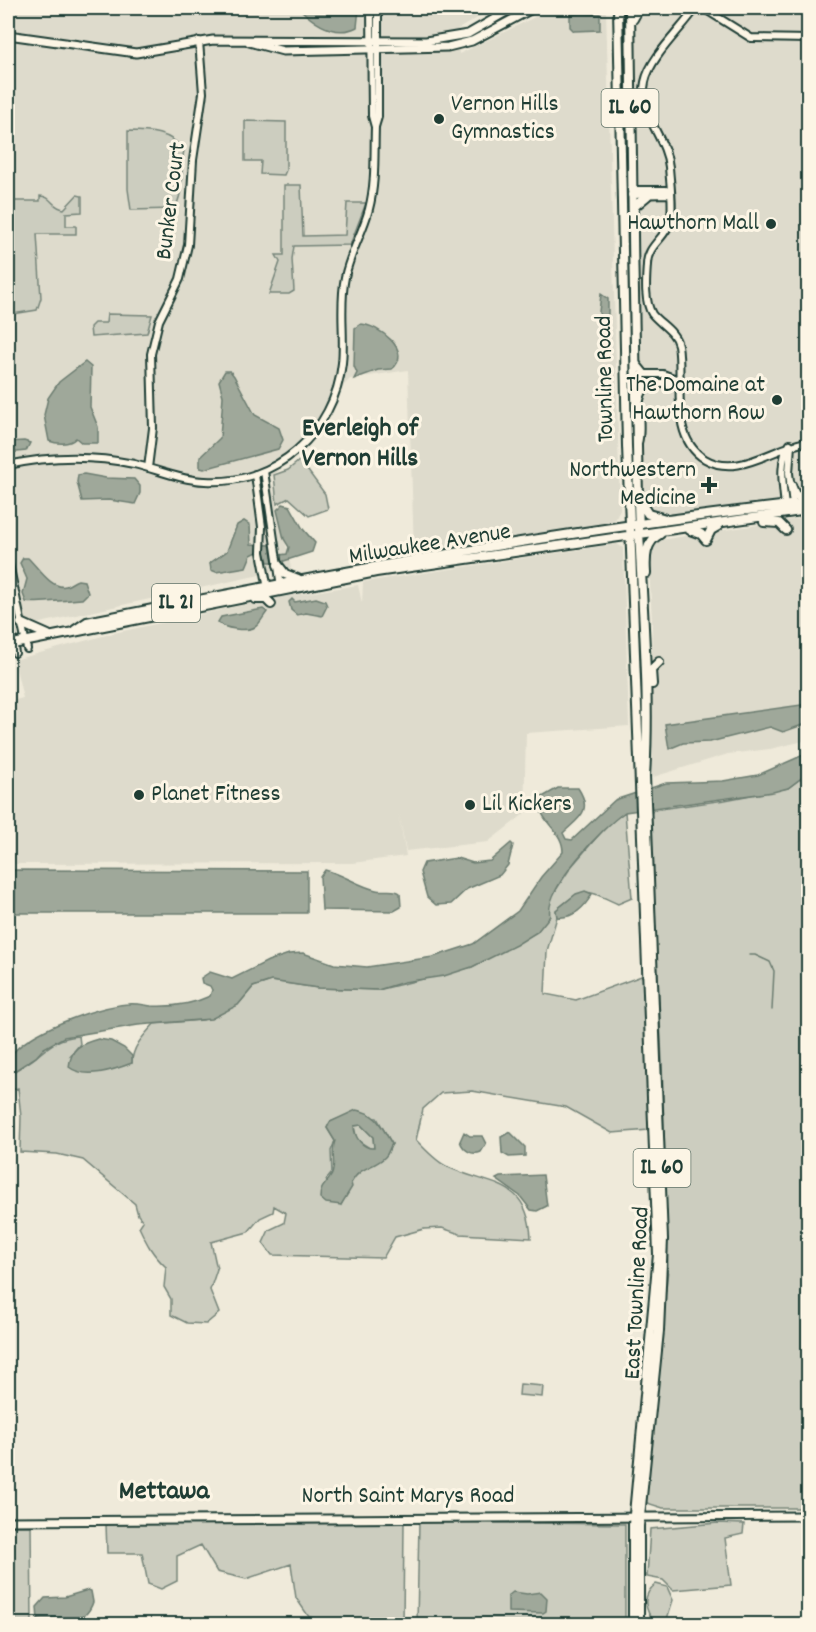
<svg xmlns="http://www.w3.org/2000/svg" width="816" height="1632" font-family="Dekko,sans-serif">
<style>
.built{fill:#dedbcc}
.green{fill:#cccdbf;stroke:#76857a;stroke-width:1.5;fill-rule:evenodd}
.water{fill:#9fa89a;stroke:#6c7d71;stroke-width:1.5;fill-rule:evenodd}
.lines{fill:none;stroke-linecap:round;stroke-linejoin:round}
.stream{stroke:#6c7d71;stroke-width:1.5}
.tertiary-casing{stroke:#1f3d34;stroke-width:10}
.secondary-casing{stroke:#1f3d34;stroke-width:11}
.primary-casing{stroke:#1f3d34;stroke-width:12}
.tertiary{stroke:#fcf5e5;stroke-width:6}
.secondary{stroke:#fcf5e5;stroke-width:7}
.primary{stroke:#fcf5e5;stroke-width:8}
.poi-dot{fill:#1f3d34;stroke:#fcf5e5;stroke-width:2}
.labels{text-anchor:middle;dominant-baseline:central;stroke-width:6;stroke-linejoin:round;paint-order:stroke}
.shield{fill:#fcf5e5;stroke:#617469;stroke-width:1.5}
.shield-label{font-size:22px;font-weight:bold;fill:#1f3d34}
.poi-label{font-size:24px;fill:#1f3d34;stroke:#fcf5e5;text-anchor:start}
.street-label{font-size:24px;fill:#1f3d34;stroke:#fcf5e5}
.neighbourhood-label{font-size:26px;font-weight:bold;fill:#1f3d34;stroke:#fcf5e5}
.quarter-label{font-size:27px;font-weight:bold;fill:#1f3d34;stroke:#fcf5e5}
</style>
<rect width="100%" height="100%" fill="#efeada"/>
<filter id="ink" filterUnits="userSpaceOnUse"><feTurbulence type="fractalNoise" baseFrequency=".0167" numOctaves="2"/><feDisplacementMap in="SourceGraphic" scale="12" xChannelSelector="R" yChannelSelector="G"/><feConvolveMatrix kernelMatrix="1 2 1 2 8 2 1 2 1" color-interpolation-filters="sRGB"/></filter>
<g filter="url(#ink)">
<path class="built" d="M8,8H495L458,29L459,54L541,14L562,8H601L606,10L620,509L614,523L414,551L408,370L350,379L343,386L332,413L321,431L306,449L271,477L291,568L8,630Z
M632,8H808V496L641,520Z
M808,517V740L770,749L728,754L650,778L652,621L648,548L654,541Z
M617,544L623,548L629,726L526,733L524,814L488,842L406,851L399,815L406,856L352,863L8,864V702L23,698L14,660L114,633L276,598L358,585L362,603L363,582Z"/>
<path class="green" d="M245,121L286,122V170L284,175L260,174L261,161H245Z
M128,131C150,131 170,132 184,150C180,169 185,193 174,209L131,210L128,189Z
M284,185H301L303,236L345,235L347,203H366L350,245L294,246L292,259L294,291L289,294H269L280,262L276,255H284Z
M77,195L82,196V212L66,213V226H76V234H37L41,298L37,310L13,314V343L8,346V201H40V196C52,196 52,208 64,209Z
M107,314L152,315L147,333L91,337L90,327L94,323H106Z
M300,460L325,494L328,509L309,516L289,498L277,504L274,475L288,470Z
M808,773V1508H663L647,1503L644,1496L668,1269L662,1061L650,815L653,810L725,800L788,788Z
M625,812L632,898L618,904C585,889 585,886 556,910L557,917L547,951L545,994L576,1000L644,975L649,1130L612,1133L566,1107L472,1091L441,1093L423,1109L416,1140C425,1149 436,1162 448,1167C490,1187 528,1178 531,1238L460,1234L442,1228L424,1229L395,1237L383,1258L272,1255L263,1243L269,1230L284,1223L286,1213L274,1206L273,1212L260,1218L248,1232L211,1242L217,1269L210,1290L219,1313L206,1324L187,1323L171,1315V1299L164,1287L166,1267C152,1254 147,1244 139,1227L143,1221L138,1215L135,1204L83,1160L57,1154L20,1152L21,1117L18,1088L8,1091V1075C17,1069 28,1064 36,1057C50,1045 60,1037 79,1036L80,1044L70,1056L132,1063C132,1047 144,1035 154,1024L203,1020L238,1005L253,987L272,981L318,988L378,990L472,967L537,932L552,896L571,867L609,823ZM343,1117L377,1118L392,1144L381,1160L361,1169L354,1177L341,1205L326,1180L332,1173L331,1151L335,1141L327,1128L330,1122Z
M361,1125L373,1137L374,1148L371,1149L357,1140L354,1126Z
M520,1384L543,1386L542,1397L519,1395Z
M404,1522L403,1624H341L309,1617L296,1598L291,1564L246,1579L217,1572L201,1545L177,1556V1581L161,1589L148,1584L142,1553H107L106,1524Z
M419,1522L625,1524V1624H417Z
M718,1523L744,1524L743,1534L725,1538L731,1585L673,1590L663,1580L647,1577L650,1529Z
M8,1526H31L32,1624H8Z
M656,1584L667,1587L673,1600L667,1619L656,1623C644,1611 641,1595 656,1584Z"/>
<path class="water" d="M303,8H359L357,27C335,38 315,24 300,9Z
M580,13L600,14V30L574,31L570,27V15Z
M601,294L608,299V342L604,339L599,312Z
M361,324C378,325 414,351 392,369L378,370L354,379L357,373L354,366L355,328Z
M85,362L91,367L90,407L98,427V443H82L76,438C69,445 57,444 49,441L44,415L48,398L59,382Z
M225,371H230L234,376L255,415L279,428L283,440L278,449L204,469L200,468V457L220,438L223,396L219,381Z
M24,441L30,443L26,451L8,453V442Z
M84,474L106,478L134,479L140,486V493L135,504L109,500L82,501L77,482L78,475Z
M283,504L290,506L303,529L315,543L312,552L281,562H268L266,555L257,552L251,555L246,567L216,572L211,570L210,563L227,551L237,525L244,521L250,525L251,544L270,545L272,556L287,554L289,547L284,539L277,510Z
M23,558H28C37,566 51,590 66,586C70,585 74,581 78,580L84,581L88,593L82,599C72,600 33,604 26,602L23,594L27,579L20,563Z
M316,598L325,601L327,606L322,616L306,613L297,615L291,610L289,602L292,599L295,602Z
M263,609L267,612C263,617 260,624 255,627C247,632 223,629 218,622L221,617Z
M808,704V723L783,732L770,727L710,742L683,743L669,749L665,724Z
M808,753V773L788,788L773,792L625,812C603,827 544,888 550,916L537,932L516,945L472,967L444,976L404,982L378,990L318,988L271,981L253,987L238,1005L211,1019L138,1025L64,1037L44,1048L36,1057L8,1075C8,1070 6,1062 9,1058C26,1031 97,1007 128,1004C136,1003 144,1005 151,1006C172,1007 191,1005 210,996L212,990L210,986L202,983L201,978L210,972L232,979L268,961L289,954L303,953L334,964L367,967L433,957L473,944L518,911L541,877L563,852C563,829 539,824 539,799L558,788H578C594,812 577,819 563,833L566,839L572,840L615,800L666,783L723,781L758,775Z
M511,843L513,845L508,865L500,875L467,889L451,904L436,905L427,897L420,872L424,863L457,858L473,863L490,861Z
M8,870L307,871V913H8Z
M325,870C343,874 358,886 376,890C384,892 394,888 400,893L401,907L394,911L322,910L320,877Z
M585,891L592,894C585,907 573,919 557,917L556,910L576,894Z
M98,1039L111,1041L124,1048L132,1056V1063C114,1070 85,1080 69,1067C71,1048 80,1044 98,1039Z
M356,1110C378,1113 382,1128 392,1144C389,1148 389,1153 385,1157C373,1169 361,1165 351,1183L352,1187L341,1205L326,1203L320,1198C320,1186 326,1185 331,1176C337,1167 330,1152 335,1141L327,1128L330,1122ZM361,1125L373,1137L374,1148C363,1149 354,1137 354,1126Z
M464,1132L470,1136H482L486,1144L481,1152C472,1156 463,1150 460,1141Z
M510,1132L525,1147V1156L509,1157L502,1153L501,1137Z
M543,1175L547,1206L537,1211L531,1210L520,1196L496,1179L500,1177Z
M88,1590L91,1591L93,1602C86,1624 57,1630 38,1620L37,1607L45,1598L65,1597Z
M513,1592L527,1594L541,1592L547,1598L546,1611L543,1613L508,1612V1596Z"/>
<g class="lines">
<path class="stream" d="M749,955H755L770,962L774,971L772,1010"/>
<defs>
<path id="tertiary" d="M371,8L372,116L375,127L378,117V8
M696,8C681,30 650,57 645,82C638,116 666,136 669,167C670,183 674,207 670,222C665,239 647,245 647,265C646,279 644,301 652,314C660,324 675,331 678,345C684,380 668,437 705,459C739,479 774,446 808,442
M703,8L751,38L808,39
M631,190H666L669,193
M631,195L669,194
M636,363L645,374H663L679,380
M636,383H674L679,380
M638,443C644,425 631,394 651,384
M791,445L789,473L793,505
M8,465C49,456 92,455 134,464C158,470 181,480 205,481C275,486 335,432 342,363C345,335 339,306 345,277C350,253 363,232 369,209C376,182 374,155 375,127
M148,468L153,428L151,354L159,321L180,279L188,245L193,160L203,93L199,41
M264,471L281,587
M255,474L262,527L261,552L268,589
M785,506C783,487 778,460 790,444
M8,559L27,649
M8,613L15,653"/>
<path id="secondary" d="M8,35L136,53L213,40L426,41L468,34L513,8
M249,42L283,51L448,47L472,41L534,8
M8,1521L808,1516"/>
<path id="primary" d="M618,8L627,446L658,1254L633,1525V1624
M630,8C632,171 634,335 638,498C640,591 651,683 645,776L663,1239L659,1331L639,1526V1624
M633,19L639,8
M633,213L635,206L647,196
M791,485L795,495L808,501
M639,500L648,514L666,519
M764,522L779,523L786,530
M690,530L701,534L706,540L711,530L718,526
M278,565L285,574L298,579
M646,573C645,558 645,542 660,534
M256,599H266L271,604
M21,623L48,635
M75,630L87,622C326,574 566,529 808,503
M8,645L376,572L808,510
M652,684L651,670L659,662"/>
</defs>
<use href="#tertiary" class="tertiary-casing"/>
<use href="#secondary" class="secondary-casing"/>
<use href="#primary" class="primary-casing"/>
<use href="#tertiary" class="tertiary"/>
<use href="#secondary" class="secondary"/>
<use href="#primary" class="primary"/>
</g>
</g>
<g class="poi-dot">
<circle cx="439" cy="119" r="6"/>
<circle cx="771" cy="224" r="6"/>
<circle cx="777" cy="400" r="6"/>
<path d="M706 476h6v6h6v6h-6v6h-6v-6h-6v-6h6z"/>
<circle cx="139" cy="795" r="6"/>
<circle cx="470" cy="805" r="6"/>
</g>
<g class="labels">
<g class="shield">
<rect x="601.5" y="89" width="57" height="38" rx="4.5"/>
<rect x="152" y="584" width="48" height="38" rx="4.5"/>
<rect x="633.5" y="1149" width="57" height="38" rx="4.5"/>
</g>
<g class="shield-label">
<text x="630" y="108">IL 60</text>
<text x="176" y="603">IL 21</text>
<text x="662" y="1168">IL 60</text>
</g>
<g class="poi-label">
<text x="451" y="105">Vernon Hills<tspan x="451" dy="28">Gymnastics</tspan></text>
<text x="759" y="224" text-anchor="end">Hawthorn Mall</text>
<text x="765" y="386" text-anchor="end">The Domaine at<tspan x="765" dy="28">Hawthorn Row</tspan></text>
<text x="696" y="471" text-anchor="end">Northwestern<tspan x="696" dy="28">Medicine</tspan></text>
<text x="151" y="795">Planet Fitness</text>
<text x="482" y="805">Lil Kickers</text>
</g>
<g class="street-label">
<text transform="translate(172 201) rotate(-83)">Bunker Court</text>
<text transform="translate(606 379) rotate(-91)">Townline Road</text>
<text transform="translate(430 545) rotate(-9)">Milwaukee Avenue</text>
<text transform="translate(638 1293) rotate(-87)">East Townline Road</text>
<text x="408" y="1497">North Saint Marys Road</text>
</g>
<g class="neighbourhood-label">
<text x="360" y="429">Everleigh of<tspan x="360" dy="30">Vernon Hills</tspan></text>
</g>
<g class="quarter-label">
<text x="164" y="1492">Mettawa</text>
</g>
</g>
<rect width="816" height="1632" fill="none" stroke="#fcf5e5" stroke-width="30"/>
<rect x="15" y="15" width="786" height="1602" fill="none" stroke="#1f3d34" stroke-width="2" filter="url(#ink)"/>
</svg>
